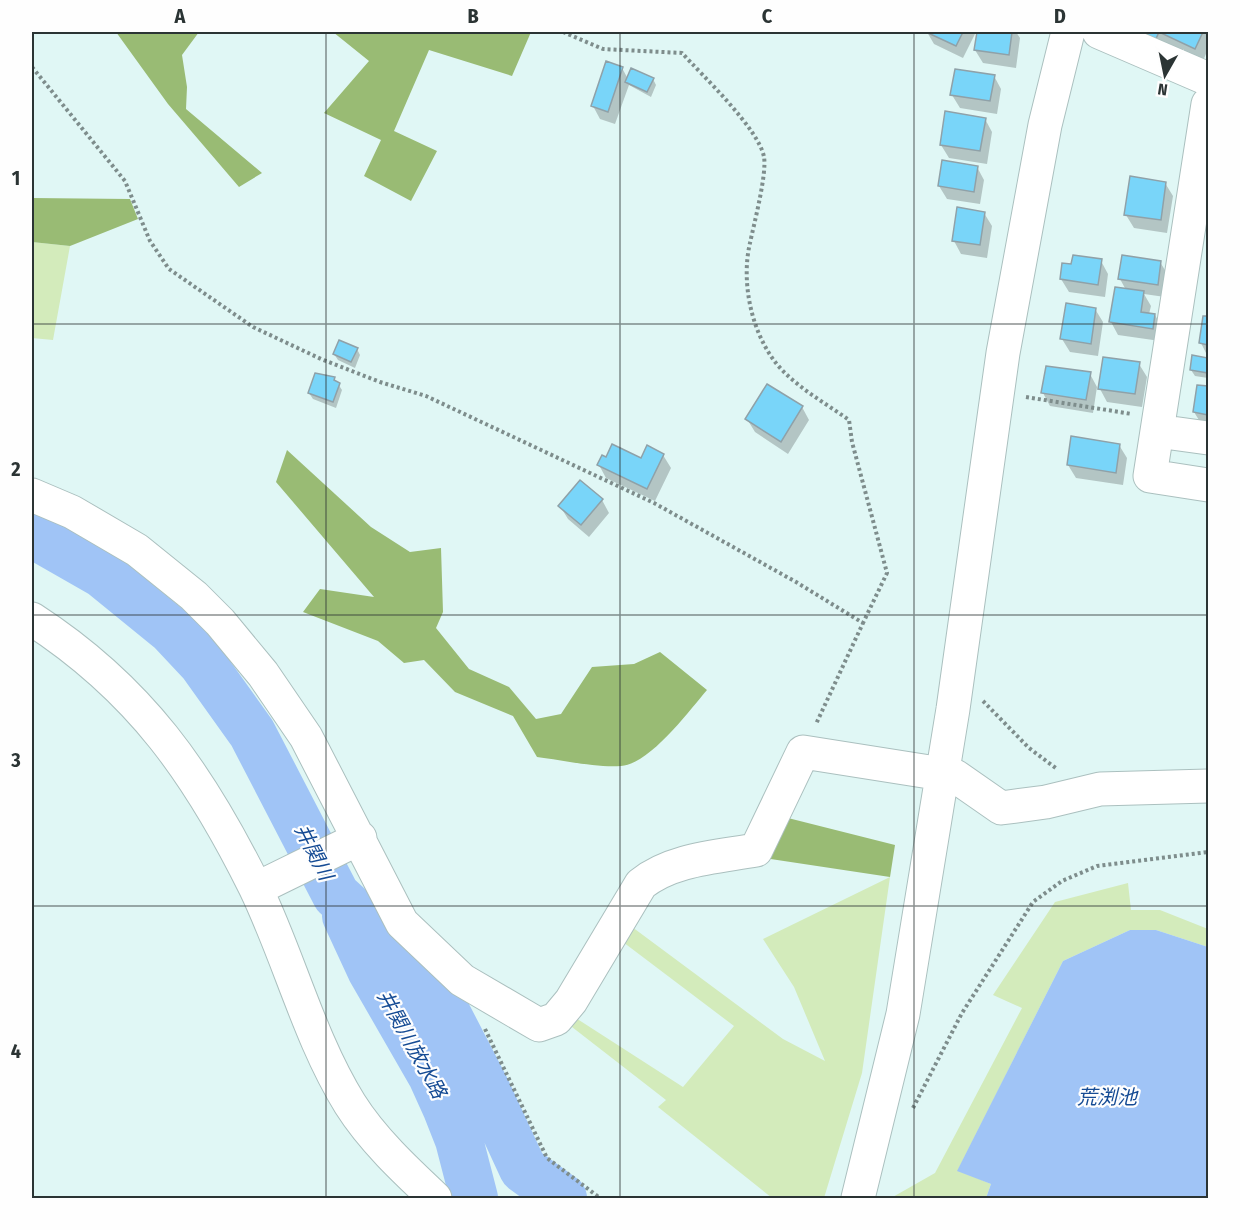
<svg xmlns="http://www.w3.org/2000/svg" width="1240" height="1230" font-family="'Fira Sans Condensed','Noto Sans JP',sans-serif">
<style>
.green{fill:#d3ebbb}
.forest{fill:#99bb74}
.water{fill:#a0c4f6}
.shadow{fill:#0003}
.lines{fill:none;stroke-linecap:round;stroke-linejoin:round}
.river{stroke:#a0c4f6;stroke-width:48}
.building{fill:#79d5f9;stroke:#8fa1a8;stroke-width:1.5}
.minor-casing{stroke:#abc0bf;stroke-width:35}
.path{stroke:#7e8d8c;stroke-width:4;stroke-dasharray:3 3;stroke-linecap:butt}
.minor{stroke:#fff;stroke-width:33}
.grid{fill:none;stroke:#2b3434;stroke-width:1.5;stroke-opacity:0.55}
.labels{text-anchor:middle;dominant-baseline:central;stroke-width:4.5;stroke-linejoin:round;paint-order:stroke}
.water-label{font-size:20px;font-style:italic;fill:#154b94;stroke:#fefefe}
.neatline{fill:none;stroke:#2b3434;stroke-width:2}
.grid-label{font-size:20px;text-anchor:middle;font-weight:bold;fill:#2b3434}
</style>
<rect width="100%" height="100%" fill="#e0f7f5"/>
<path class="green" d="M32,242L70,246L53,340L32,338Z
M890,877L862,1073L824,1198H772L658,1107L666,1100L563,1020L568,1013L683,1087L734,1026L615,936L624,921L783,1039L825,1061L794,987L763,939Z
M1128,883L1131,910H1160L1208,929V947L1156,930H1130L1063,961L958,1170L991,1184L986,1198H891L935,1173L1022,1008L993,995L1055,902Z"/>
<path class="forest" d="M116,32H199L182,55L187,87L186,109L262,173L239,187L168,104Z
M333,32H531L512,76L429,50L394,131L437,151L411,201L364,176L381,140L324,113L369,61Z
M32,198L130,199L138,219L70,246L32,242Z
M287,450L371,527L410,552L441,548L443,612L436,628L469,669L509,687L536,719L561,714L592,667L634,664L660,652L707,690C689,711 650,764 621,766C598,768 561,760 537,757L513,716L455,692L424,660L404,663L378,641L303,612L320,589L374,597L276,482Z
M784,817L895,845L890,877L764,858Z"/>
<path class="water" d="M1130,930H1156L1208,947V1198H986L991,1184L957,1171L1063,961Z"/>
<path class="shadow" d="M927,32H976L963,58L934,44Z
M978,32H1016L1020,38L1016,68L983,63L975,50Z
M1122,32H1208V49L1203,61Z
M622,68L628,79H653L656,85L651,97L629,85L615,124L600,119L593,106Z
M994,76L1001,89L997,114L960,108L952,95Z
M985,119L992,132L987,164L949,158L941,145Z
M977,167L984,180L980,204L947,199L939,186Z
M1165,183L1173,196L1167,233L1134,228L1126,215Z
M984,213L992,226L987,258L961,254L954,241Z
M1101,261L1108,274L1105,297L1069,292L1061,279L1072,266Z
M1160,262L1168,275L1165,297L1144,294L1151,306L1149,314L1155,315L1162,328L1160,341L1118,335L1111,322L1126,290L1120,279Z
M1095,309L1103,322L1098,356L1070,352L1062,339Z
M1205,317L1208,318V357L1201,343Z
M357,349L360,355L355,368L338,360L334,354Z
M1193,357L1208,359V378L1195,376L1191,370Z
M1139,364L1147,377L1142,407L1107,402L1100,389Z
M1090,374L1097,387L1093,413L1050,406L1043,393Z
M334,378L342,390L336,408L313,399L309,393Z
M1198,386L1208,388V426L1202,425L1194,412Z
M802,407L809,420L788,454L755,432L747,419Z
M1119,445L1127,458L1123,485L1076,478L1068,465Z
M663,455L671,468L655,501L606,478L599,465L642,460Z
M602,500L609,513L589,537L568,519L560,506Z"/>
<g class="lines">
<path class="river" d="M32,534L102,574L172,631L202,663L252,733L336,895L430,981L486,1089L523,1169L563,1198
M346,916L371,970L432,1076L446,1107L459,1140L474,1198"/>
</g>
<path class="building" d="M926,32H963L956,46Z
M977,32H1012L1009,55L974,50Z
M1135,32H1203L1195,49L1159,32L1155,41Z
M606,61L623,67L608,112L591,106Z
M631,68L654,78L647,92L625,82Z
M955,69L995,75L990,101L950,95Z
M945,111L986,118L980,151L940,145Z
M942,160L978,166L974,192L938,186Z
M1130,176L1166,182L1161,220L1124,215Z
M957,207L985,212L980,245L952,241Z
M1073,255L1102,259L1098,285L1060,279L1062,263L1071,264Z
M1122,255L1161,261L1158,285L1118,279Z
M1115,287L1144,291L1141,312L1155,314L1153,329L1109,322Z
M1066,303L1096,308L1091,344L1060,339Z
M1203,316H1208V345L1199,343Z
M339,340L358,348L351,362L333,354Z
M1192,355L1208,358V373L1190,370Z
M1103,357L1140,362L1135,394L1098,389Z
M1046,366L1091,372L1086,400L1041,393Z
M315,373L335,377L334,380L340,383L333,402L308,393Z
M767,384L803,406L781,442L745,419Z
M1197,385L1208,386V415L1193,412Z
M1071,436L1120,444L1116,473L1067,465Z
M612,444L641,458L647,445L664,454L647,489L597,465L602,455L606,457Z
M580,480L603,499L581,525L558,506Z"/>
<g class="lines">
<defs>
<path id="minor" d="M1099,32L1208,79
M1208,104L1150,476L1208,485
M1157,431L1208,438
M32,495L72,512L137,550L194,596L220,622L263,674L306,737L402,923L462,980L539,1025L556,1019L571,1001L641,884C672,859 717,857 756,850L803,752L955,776L1001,808L1046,802L1100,789L1208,786
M32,619C140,689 199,774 255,887C289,957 309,1038 350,1104C372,1139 405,1170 435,1198
M256,889L360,838
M858,1198L903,1014L953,709L1003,353L1045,125L1068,32"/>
</defs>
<use href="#minor" class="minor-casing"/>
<path class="path" d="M563,32L603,49L682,53C702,75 759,129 764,157C767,174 754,224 750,243C740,285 753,343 786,374C805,392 828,405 849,420L852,442L887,573L863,623
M32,67L125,181L150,241L169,269L253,327L321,359L380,382L426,396L654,503L796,582L863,623L816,724
M1026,397L1132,414
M983,701L1029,748L1057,769
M485,1029L547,1158L600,1198
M913,1108L962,1013L1033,902L1062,881L1097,866L1208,852"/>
<use href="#minor" class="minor"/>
</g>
<path class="grid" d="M326,32V1198M620,32V1198M914,32V1198M32,324H1208M32,615H1208M32,906H1208"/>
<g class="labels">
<g class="water-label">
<text transform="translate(314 852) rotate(63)">井関川</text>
<text transform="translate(412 1044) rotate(61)">井関川放水路</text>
<text x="1107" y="1097">荒渕池</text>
</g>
</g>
<rect width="1240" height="1230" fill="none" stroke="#fefefe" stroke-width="66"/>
<g transform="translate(1165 75) rotate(189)" stroke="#fefefe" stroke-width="4.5" paint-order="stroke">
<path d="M0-4.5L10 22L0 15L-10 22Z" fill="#2b3434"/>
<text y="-9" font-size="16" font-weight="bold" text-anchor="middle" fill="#2b3434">N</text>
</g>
<rect x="33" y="33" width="1174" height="1164" class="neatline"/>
<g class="grid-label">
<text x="180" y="23">A</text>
<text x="473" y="23">B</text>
<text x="767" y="23">C</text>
<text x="1060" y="23">D</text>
<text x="16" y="185">1</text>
<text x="16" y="476">2</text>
<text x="16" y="767">3</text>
<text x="16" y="1058">4</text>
</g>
</svg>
